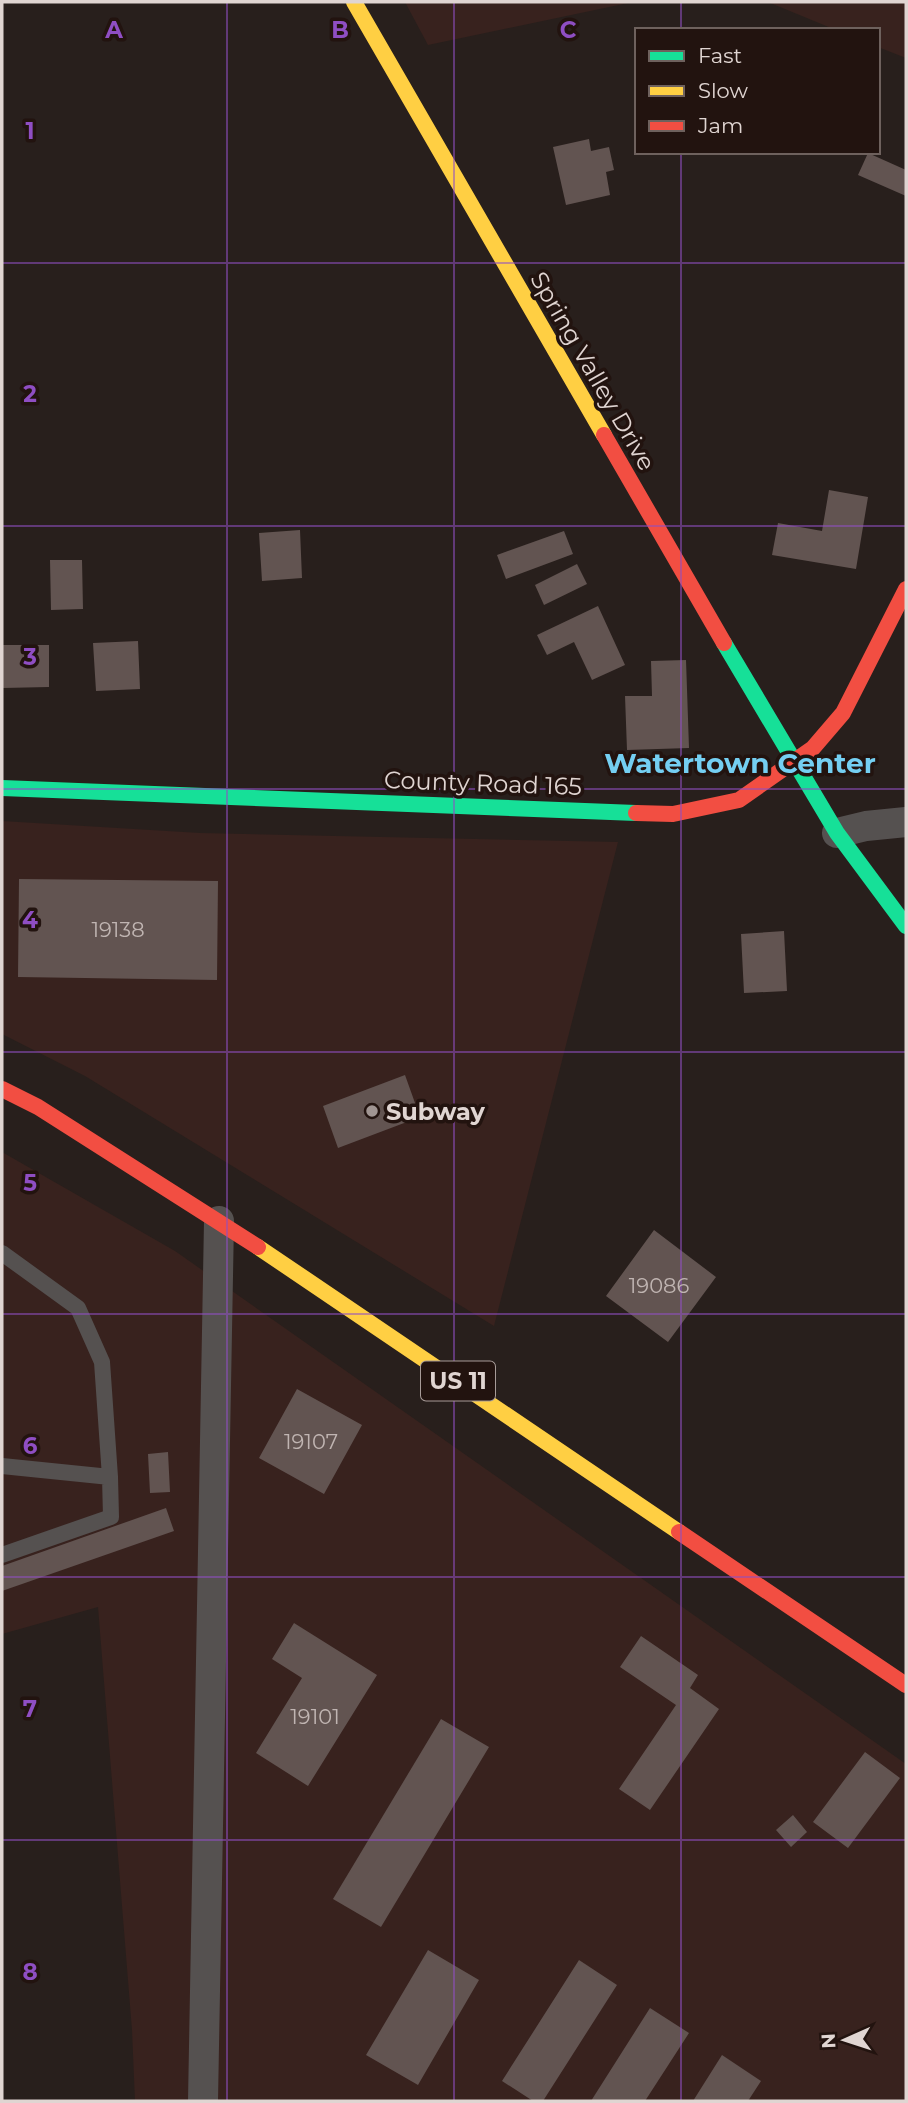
<svg xmlns="http://www.w3.org/2000/svg" width="908" height="2103" font-family="Montserrat,sans-serif">
<style>
.built{fill:#38221e}
.building{fill:#625451}
.lines{fill:none;stroke-linecap:round;stroke-linejoin:round}
.lane{stroke:#555150;stroke-width:16}
.street{stroke:#555150;stroke-width:30}
.fast{stroke:#16e098;stroke-width:16}
.slow{stroke:#ffcf43;stroke-width:16}
.jam{stroke:#f24e42;stroke-width:16}
.grid{fill:none;stroke:#8f4ec3;stroke-width:2;stroke-opacity:0.55}
.poi-dot{fill:#a09592;stroke:#22130f;stroke-width:2.5}
.labels{text-anchor:middle;dominant-baseline:central;stroke-width:7;stroke-linejoin:round;paint-order:stroke}
.number-label{font-size:21px;fill:#c0b5b2}
.shield{fill:#22130f;stroke:#a79b98;stroke-width:2}
.shield-label{font-size:23px;font-weight:bold;fill:#e0d5d2}
.street-label{font-size:24px;fill:#e0d5d2;stroke:#22130f}
.poi-label{font-size:24px;font-weight:bold;fill:#e0d5d2;stroke:#22130f;text-anchor:start}
.quarter-label{font-size:28px;font-weight:bold;fill:#74cff2;stroke:#22130f}
.grid-label{font-size:23px;text-anchor:middle;font-weight:bold;fill:#8f4ec3;stroke:#22130f;stroke-width:7;stroke-linejoin:round;paint-order:stroke}
</style>
<rect width="100%" height="100%" fill="#281f1c"/>
<path class="built" d="M405,2H633L428,45Z
M768,2H906V58L878,47V30H836Z
M2,821L200,833L618,842L494,1326L85,1076L2,1034Z
M2,1152L175,1251L906,1764V2101H135L132,2030L98,1607L2,1634Z"/>
<path class="building" d="M589,139L591,151L609,147L614,170L606,172L610,195L566,205L553,147Z
M868,153L906,170V196L858,175Z
M829,490L868,497L856,569L772,555L778,523L822,531Z
M300,530L302,578L262,581L259,533Z
M564,531L573,554L506,579L497,555Z
M50,560H82L83,609L51,610Z
M577,564L587,584L544,605L535,585Z
M598,606L625,665L592,680L574,642L547,655L537,635Z
M138,641L140,689L96,691L93,643Z
M2,645H49V687L3,688Z
M686,660L689,748L627,750L625,696H652L651,661Z
M19,879L218,881L217,980L18,977Z
M784,931L787,991L744,993L741,934Z
M405,1075L420,1117L338,1148L323,1106Z
M654,1230L716,1277L668,1342L606,1296Z
M297,1389L362,1425L324,1494L259,1458Z
M168,1452L170,1492L150,1493L148,1454Z
M166,1508L174,1531L2,1591V1566Z
M294,1623L377,1675L308,1786L256,1753L302,1678L272,1659Z
M641,1636L698,1675L690,1688L719,1709L650,1810L619,1789L676,1705L620,1667Z
M441,1719L489,1747L381,1927L333,1899Z
M865,1752L900,1778L848,1848L813,1822Z
M793,1815L807,1832L791,1847L776,1830Z
M428,1950L479,1980L418,2085L366,2055Z
M579,1960L617,1985L543,2101H533L502,2081Z
M650,2008L689,2033L645,2101H591Z
M722,2055L761,2081L748,2101H693Z"/>
<g class="lines">
<path class="lane" d="M2,1253L78,1308L102,1362L110,1477
M2,1466L110,1477L111,1517L2,1555"/>
<path class="street" d="M837,833L866,826L906,822
M203,2101L219,1221"/>
<path class="fast" d="M724,643L837,833L906,926
M2,788L636,813"/>
<path class="slow" d="M354,2L604,435
M258,1247L679,1532"/>
<path class="jam" d="M604,435L724,643
M636,813L673,814L739,800L813,748L843,713L906,589
M2,1089L38,1107L258,1247
M679,1532L906,1685"/>
</g>
<path class="grid" d="M227,2V2101M454,2V2101M681,2V30M681,152V2101M2,263H906M2,526H906M2,789H906M2,1052H906M2,1314H906M2,1577H906M2,1840H906"/>
<circle class="poi-dot" cx="372" cy="1111" r="7"/>
<g class="labels">
<g class="number-label">
<text x="118" y="929">19138</text>
<text x="659" y="1285">19086</text>
<text x="311" y="1441">19107</text>
<text x="315" y="1716">19101</text>
</g>
<rect class="shield" x="421" y="1361.5" width="74" height="39" rx="5"/>
<g class="shield-label">
<text x="458" y="1381">US 11</text>
</g>
<g class="street-label">
<text transform="translate(593 371) rotate(60)">Spring Valley Drive</text>
<text transform="translate(483 783) rotate(2)">County Road 165</text>
</g>
<g class="poi-label">
<text x="386" y="1111">Subway</text>
</g>
<g class="quarter-label">
<text x="740" y="763">Watertown Center</text>
</g>
</g>
<g class="grid-label">
<text x="114" y="38">A</text>
<text x="340" y="38">B</text>
<text x="568" y="38">C</text>
<text x="30" y="139">1</text>
<text x="30" y="402">2</text>
<text x="30" y="665">3</text>
<text x="30" y="928">4</text>
<text x="30" y="1191">5</text>
<text x="30" y="1454">6</text>
<text x="30" y="1717">7</text>
<text x="30" y="1980">8</text>
</g>
<rect width="908" height="2103" fill="none" stroke="#e0d5d2" stroke-width="7"/>
<rect x="635" y="28" width="245" height="126" fill="#22130f" stroke="#6e615d" stroke-width="2"/>
<rect x="649" y="51" width="35" height="10" fill="#16e098" stroke="#6e615d" stroke-width="2"/>
<text x="698" y="63" font-size="21" fill="#e0d5d2">Fast</text>
<rect x="649" y="86" width="35" height="10" fill="#ffcf43" stroke="#6e615d" stroke-width="2"/>
<text x="698" y="98" font-size="21" fill="#e0d5d2">Slow</text>
<rect x="649" y="121" width="35" height="10" fill="#f24e42" stroke="#6e615d" stroke-width="2"/>
<text x="698" y="133" font-size="21" fill="#e0d5d2">Jam</text>
<g transform="translate(845 2040) rotate(267)" stroke="#22130f" stroke-width="5" paint-order="stroke">
<path d="M0-5L12 26L0 18L-12 26Z" fill="#e0d5d2"/>
<text y="-10" font-size="19" font-weight="bold" text-anchor="middle" fill="#e0d5d2">N</text>
</g>
</svg>
